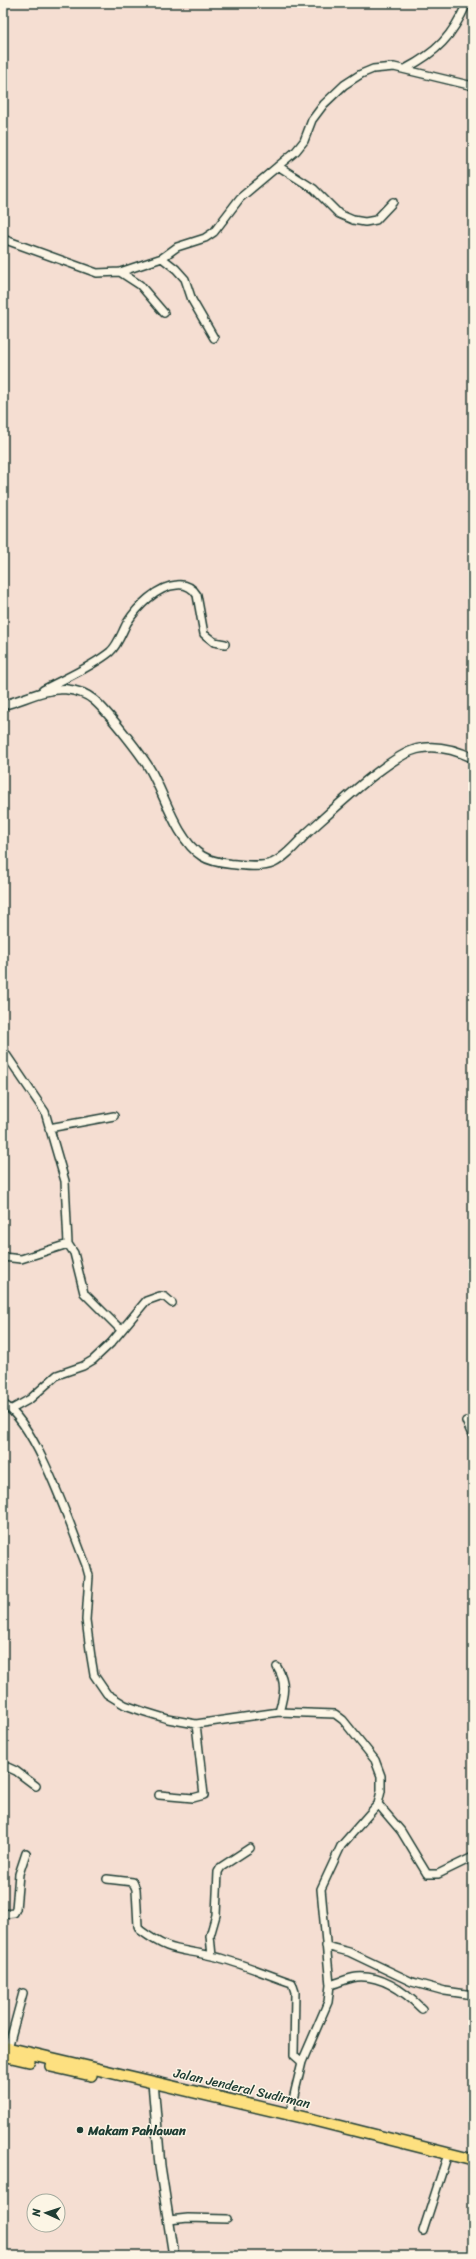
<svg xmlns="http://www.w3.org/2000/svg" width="476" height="2259" font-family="Sriracha,sans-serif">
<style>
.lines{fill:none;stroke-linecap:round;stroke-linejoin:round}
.minor-casing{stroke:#1f3d34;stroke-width:10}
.tertiary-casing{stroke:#1f3d34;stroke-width:11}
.secondary-casing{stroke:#1f3d34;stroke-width:12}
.trunk-casing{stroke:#1f3d34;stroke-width:14}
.minor{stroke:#fcf5e5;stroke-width:7}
.tertiary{stroke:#fcf5e5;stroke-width:8}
.secondary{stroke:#fcf5e5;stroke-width:9}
.trunk{stroke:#fde080;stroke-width:11}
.poi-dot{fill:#1f3d34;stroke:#fcf5e5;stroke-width:1.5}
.labels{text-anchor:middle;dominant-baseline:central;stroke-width:3;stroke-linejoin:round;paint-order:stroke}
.street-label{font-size:13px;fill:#1f3d34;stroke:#fcf5e5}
.poi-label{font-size:13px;font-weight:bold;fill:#1f3d34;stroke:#fcf5e5;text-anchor:start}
</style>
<rect width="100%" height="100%" fill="#f5ded2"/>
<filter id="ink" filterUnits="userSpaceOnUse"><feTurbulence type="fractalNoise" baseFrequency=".025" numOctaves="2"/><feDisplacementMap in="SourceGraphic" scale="8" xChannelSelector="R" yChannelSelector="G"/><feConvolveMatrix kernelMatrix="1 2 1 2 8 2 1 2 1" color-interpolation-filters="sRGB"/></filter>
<g filter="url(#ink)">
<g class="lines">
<defs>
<path id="minor" d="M405,69C437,52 452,37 467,3
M278,166L314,189L339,214L353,220L365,222L376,220L393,202
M3,239L97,273L120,272L162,258L177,247L205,238L214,232L240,198L296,151L304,141L312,120L324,104L344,85L361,74L373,69L394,67L473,86
M162,258L176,269L185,279L192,300L214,338
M120,272L140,285L164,313
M43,690C65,678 90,668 110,652C118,645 122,632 127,623C137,607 157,586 177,585C186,584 192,587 197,595L204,634L214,642L225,644
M3,1050L45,1112L65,1181L68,1244L74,1253L84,1293L120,1329
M49,1128L114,1116
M3,1257L21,1259L68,1244
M3,1404C36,1422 71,1528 86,1565L89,1576L86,1620L91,1657L94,1675L107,1694L125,1705L142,1711L168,1719L196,1724L279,1712L335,1714L343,1720L375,1760L381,1776V1791L378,1804L341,1846L321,1889L330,1985L328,2002L302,2062L289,2116
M12,1409L30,1399L57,1375L83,1366L93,1360L111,1343L146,1301L160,1296L165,1297L172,1303
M466,1421L473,1437
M277,1667C287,1683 284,1695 279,1712
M3,1765L16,1771L36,1786
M159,1795L193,1798L204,1795L196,1724
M378,1804L401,1831L427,1874H438L473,1857
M107,1879L133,1882L136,1889L138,1926L140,1930C171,1953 178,1948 212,1956C239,1962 265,1974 292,1983L295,1992L294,2055L302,2062
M3,1914L14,1913L16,1909L19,1874L26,1853
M326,1946L349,1952L412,1982L445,1991L473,1995
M212,1956L210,1936L216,1915L218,1872L221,1867L250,1848
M330,1985C338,1983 348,1978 357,1977C382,1975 405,1992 422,2009
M8,2048L23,1993
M169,2220L188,2218L227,2219
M423,2231L446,2160"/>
<path id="tertiary" d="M3,705C24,700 42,689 64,689C75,690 86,693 94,700C108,712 142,755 151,771C165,796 177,840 202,856C210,861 222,863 231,864C244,865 261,868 273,863C286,857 297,843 307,833C331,812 389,756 417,749C436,744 456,750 473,758"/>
<path id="secondary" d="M153,2082L160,2166L174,2256"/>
<path id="trunk" d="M3,2047L314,2120L473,2160
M3,2055L29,2061
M51,2066L91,2075"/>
</defs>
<use href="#minor" class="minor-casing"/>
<use href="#tertiary" class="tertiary-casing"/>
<use href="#secondary" class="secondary-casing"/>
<use href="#trunk" class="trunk-casing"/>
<use href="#minor" class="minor"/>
<use href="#tertiary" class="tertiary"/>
<use href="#secondary" class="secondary"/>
<use href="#trunk" class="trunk"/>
</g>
</g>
<circle class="poi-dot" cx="80" cy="2130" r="4"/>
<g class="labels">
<g class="street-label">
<text transform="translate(242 2088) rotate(13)">Jalan Jenderal Sudirman</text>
</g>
<g class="poi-label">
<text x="88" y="2130">Makam Pahlawan</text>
</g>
</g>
<rect width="476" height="2259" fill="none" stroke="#fcf5e5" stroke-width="16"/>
<rect x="8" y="8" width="460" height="2243" fill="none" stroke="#1f3d34" stroke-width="1.5" filter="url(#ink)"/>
<g transform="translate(46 2213) rotate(273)"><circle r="19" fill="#fcf5e5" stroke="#a4ab9e"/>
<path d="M0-3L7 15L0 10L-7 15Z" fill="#1f3d34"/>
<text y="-6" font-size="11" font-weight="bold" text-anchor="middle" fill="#1f3d34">N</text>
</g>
</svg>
